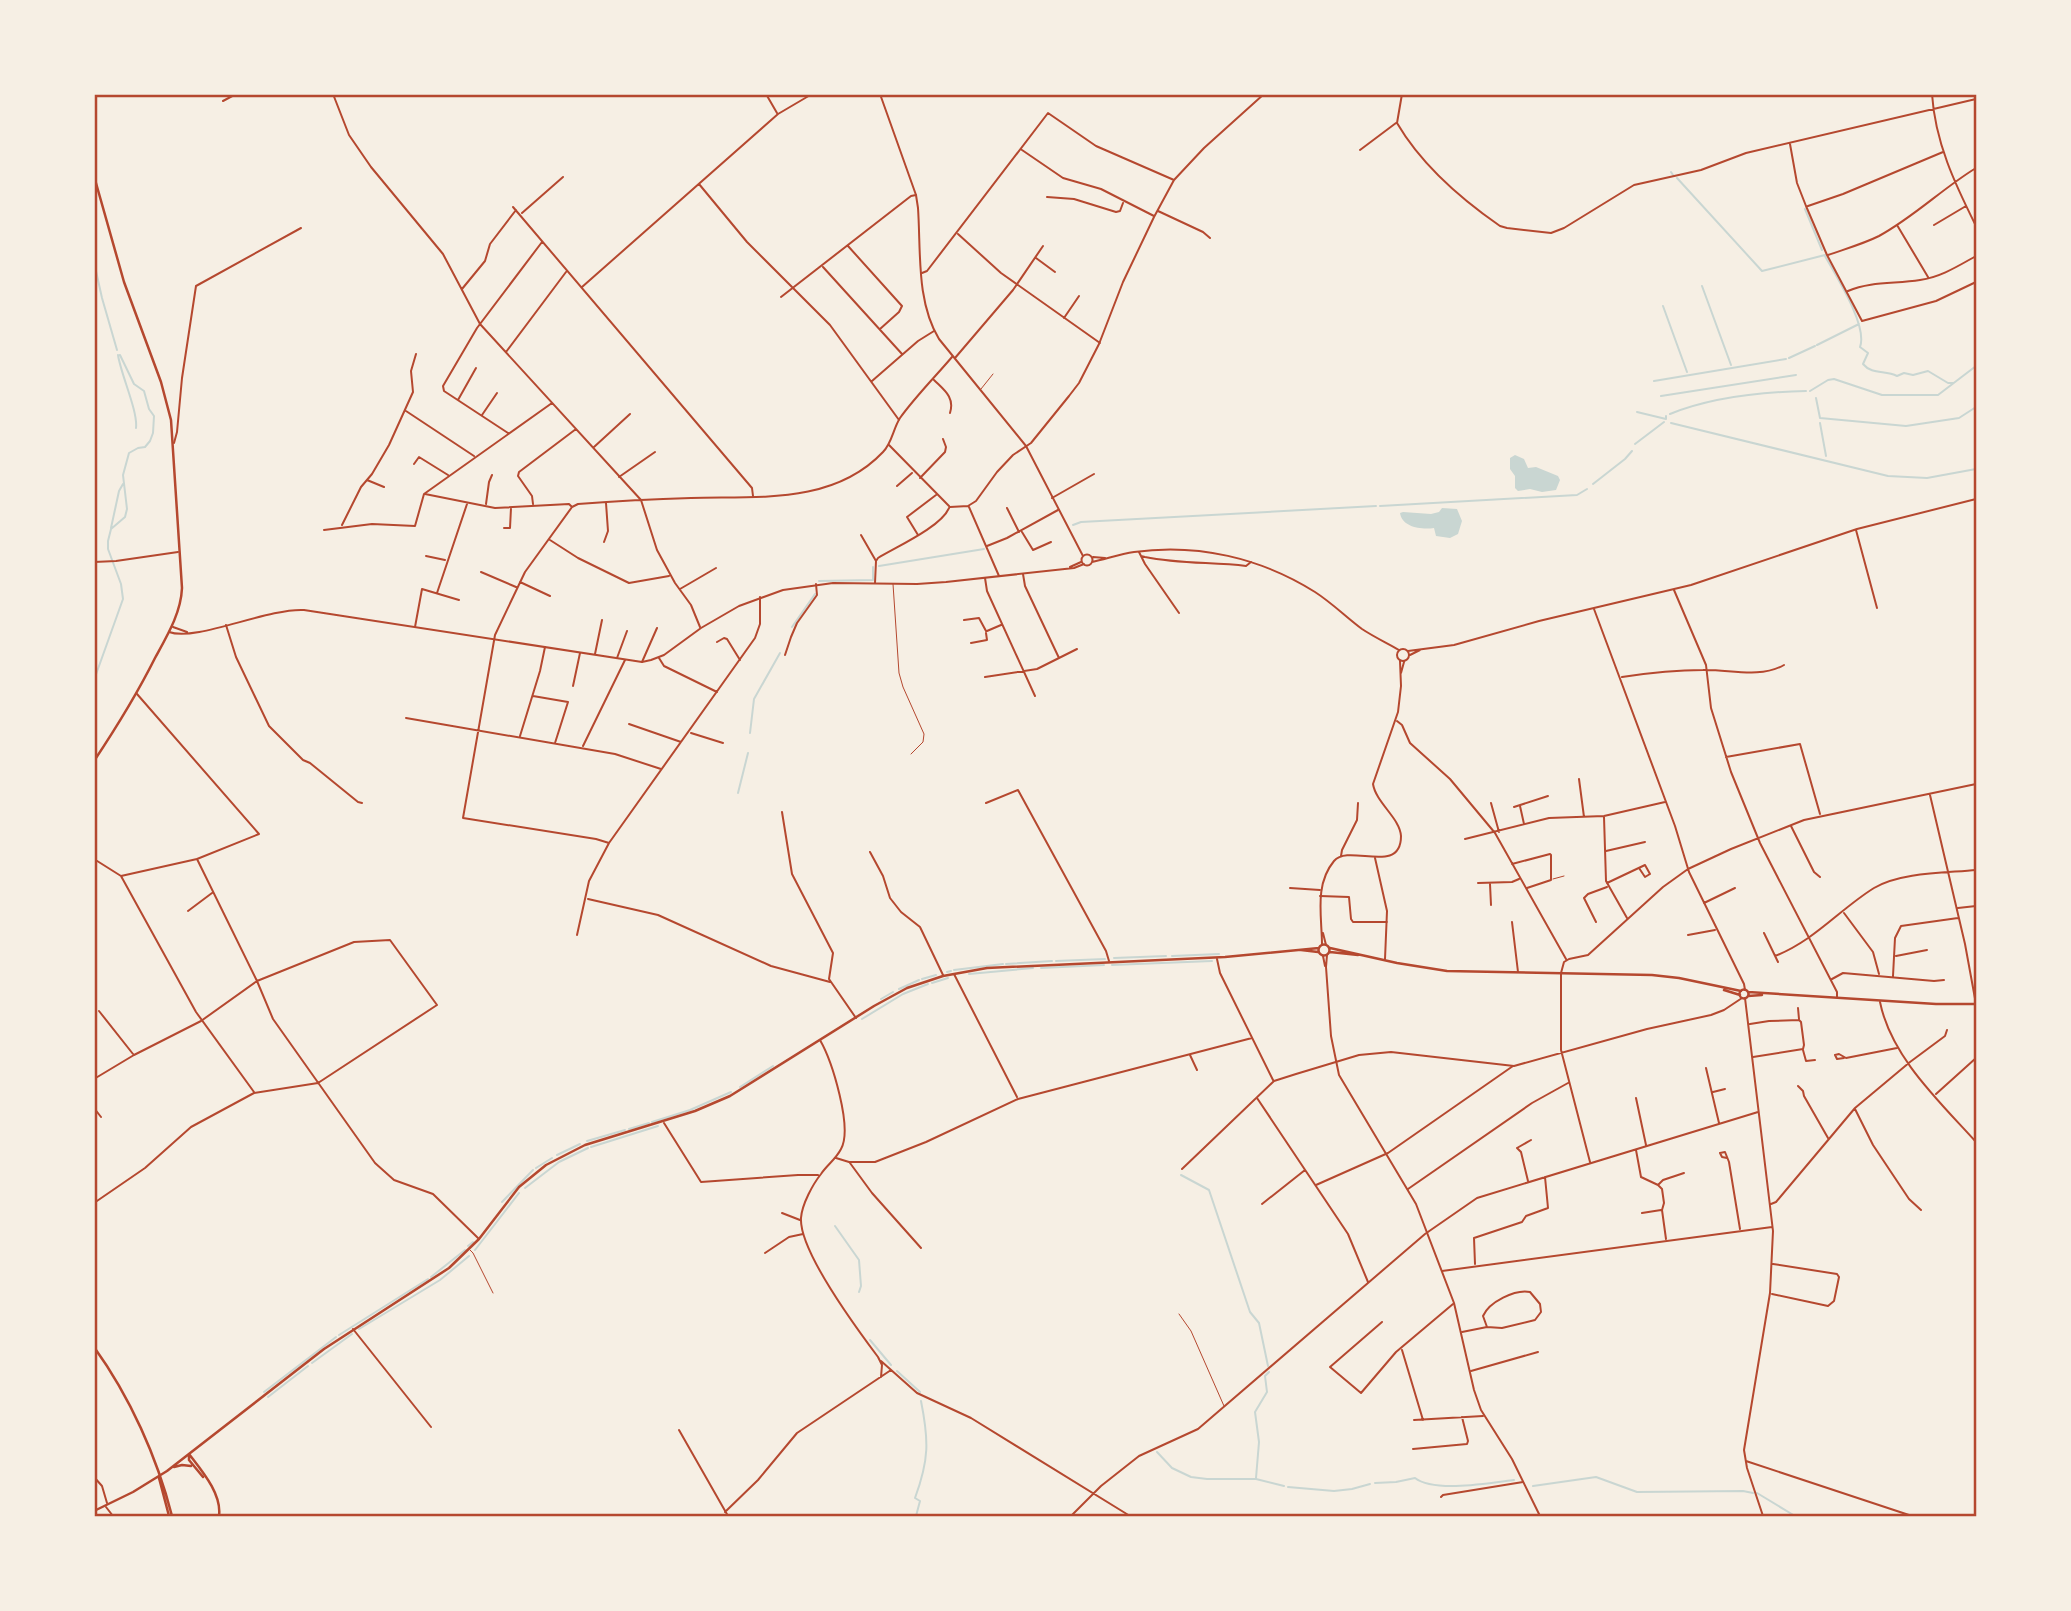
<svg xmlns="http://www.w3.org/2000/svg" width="2071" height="1611" font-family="'Exo 2',sans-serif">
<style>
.water{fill:#c9d6d2}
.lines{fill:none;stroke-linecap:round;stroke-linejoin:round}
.stream{stroke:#c9d6d2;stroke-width:2}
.service{stroke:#b5482f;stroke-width:1}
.minor{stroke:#b5482f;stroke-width:2}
.tertiary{stroke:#b5482f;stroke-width:2}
.secondary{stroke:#b5482f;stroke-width:2.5}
.neatline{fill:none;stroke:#b5482f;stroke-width:2.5}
</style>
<rect width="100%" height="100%" fill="#f6efe4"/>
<path class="water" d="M1515,455L1524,459L1528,468L1536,467L1558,476L1560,480L1556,490L1542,492L1530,489L1518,491L1515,488V476L1510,469V458Z
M1442,508L1457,509L1462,521L1458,534L1450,538L1436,536L1434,528C1421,530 1402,527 1400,513L1403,512L1431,514L1439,512Z"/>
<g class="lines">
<path class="stream" d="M1671,172L1673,175
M1677,178L1762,271L1825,255
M1805,209L1822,250
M1825,256C1836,276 1868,326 1860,347L1868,353L1863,364C1872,375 1885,370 1897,376L1904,373L1913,375L1928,371L1948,383H1953
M94,262L102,298L117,350
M1702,286L1731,365
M1663,306L1687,372
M1817,345L1859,324
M118,355C121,375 138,411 136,428
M1789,358L1815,346
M1654,381L1786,359
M1810,391L1828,380L1834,379L1882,395H1938L1976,366
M1661,396L1796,375
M1816,398L1820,418
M1637,412L1666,419V416
M1670,414C1712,397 1761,392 1806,391
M1820,418L1906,426L1959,418L1976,407
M1671,423L1888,476L1927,478L1976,469
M1820,423L1826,456
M1635,444L1664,422
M1593,484L1625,459L1632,451
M1380,506L1577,495L1587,489
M1073,525L1081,522L1376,506
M111,528L119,491L123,484
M879,566L984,549
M819,581L873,580V567
M792,627L815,594
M94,680L123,599L121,584L108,549V541L111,529L125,517L127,509L123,475L129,453L138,448L145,447L150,441L153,433L154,416L149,409L144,391L134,384L120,355
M750,733L754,699L780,653
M738,793L748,753
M1172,956L1219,954
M1114,958L1166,956
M1056,961L1105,959
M1006,964L1052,961
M1112,965L1212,961
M1041,968L1104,965
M954,970L1003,964
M947,972L951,971
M969,974L1033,968
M922,979L936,975
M932,983L948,978
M899,989L919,980
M881,999L893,992
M862,1019L903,994L928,984
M740,1087L773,1066
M652,1122L690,1110L731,1092
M629,1129L649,1123
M587,1141L625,1130
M591,1147L658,1126
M557,1155L580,1144
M536,1168L552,1158
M1181,1175L1209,1190L1250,1312L1259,1323L1268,1366
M525,1188L559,1162L588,1148
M502,1202L533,1170
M835,1226L859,1260L861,1286L859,1292
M468,1246L473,1242
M475,1250L519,1193
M431,1277L465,1250
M359,1329L440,1280L469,1256
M339,1335L428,1279
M870,1340L891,1365
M312,1363L352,1334
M897,1371L920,1392
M264,1392L336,1337
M268,1397L308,1366
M1157,1452L1172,1468L1191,1477L1207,1479H1256L1284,1486
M1256,1478L1259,1442L1255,1412L1267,1392L1265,1376L1269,1372
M1375,1483L1396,1482L1415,1478C1434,1493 1490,1483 1514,1480
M1533,1486L1596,1477L1637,1492L1743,1491L1753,1493
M1288,1487L1334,1491L1352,1489L1370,1484
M1757,1493L1795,1516
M916,1516L920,1501L915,1498C929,1460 929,1441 921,1401"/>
<path class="service" d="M981,389L993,374
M893,584L899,673L903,687L924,734L923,742L911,754
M1553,879L1564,876
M470,1250L473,1253L493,1293
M1179,1314L1191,1331L1224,1406"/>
<path class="minor" d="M333,94L349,135L371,167L443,254L480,324L641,500L657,550L675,583L691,605L700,627
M766,94L777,113
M1402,94L1397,123C1421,164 1461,199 1500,226L1507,228L1551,233L1564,228L1634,185L1701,170L1746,153L1976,99
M1932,94C1935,142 1955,184 1976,226
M223,101L236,94
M1790,144L1797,183L1806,206L1827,255L1862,321L1936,301L1976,282
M1022,150L1063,178L1101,189L1154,216
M1360,150L1396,123
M699,184L747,242L830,325L899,420
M1047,197L1074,199L1116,212L1120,211L1123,203
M1808,206L1843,194L1943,152
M513,207L752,488L753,496
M1158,211L1203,232L1210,238
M522,213L563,177
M1897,225L1928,277
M1934,225L1966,206
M958,234L1001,273L1100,343
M848,246L902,306L899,312L880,329
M1828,255C1845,249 1863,244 1879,236C1914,217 1943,188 1976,168
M1036,258L1055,272
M823,267L902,354
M922,273L927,271L1048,113L1096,146L1174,180
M582,287L778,114L812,94
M462,289L485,261L490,244L516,210
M1848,291C1871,281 1895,284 1920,280C1941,277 1958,266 1976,256
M781,297L911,196L916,195
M1064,318L1079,296
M506,352L566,272
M955,358L1013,290L1043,246
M934,380C944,390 955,397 950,413
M872,381L918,341L934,331
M458,400L476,368
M406,411L474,456
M482,415L497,393
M508,433L444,391L443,386L477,328L542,242
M174,443L177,432L182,378L196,286L301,228
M889,445L949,506
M594,447L630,414
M414,464L419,457L448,475
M619,477L655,452
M920,478L945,452L946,447L943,439
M367,480L384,487
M897,486L912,473
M425,494L495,508L569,504L571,506
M1052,498L1094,474
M486,504L489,482L492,475
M533,504L532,496L518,476L519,472L576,429
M950,507L968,506L976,501L997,472L1013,455L1031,443L1069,396L1079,383L1099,344L1123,282L1154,217L1174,180L1204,148L1264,94
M969,507L999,576
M1007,508L1019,532
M342,525L361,487L372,474L389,445L413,392L411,371L416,354
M504,528H510L511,508
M324,530L372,524L415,526L424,494L552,403
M1856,530L1877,608
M1022,532L1033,550L1051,542
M861,535L876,561
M918,535L907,517L936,495
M550,540L578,558L629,583L669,576
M604,542L608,531L606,503
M987,546L1007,538L1058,510
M1139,552L1141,556L1145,557C1179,564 1212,562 1246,566L1251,562
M426,556L445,560
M1141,556L1145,564L1179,613
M94,562L116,561L178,552
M481,572L516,587
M1023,574L1025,586L1059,658
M985,578L987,591L1035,696
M520,582L550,596
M875,583L876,561L878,558C896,547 941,527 949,508
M680,589L716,568
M1674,590L1706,665L1711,708L1731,772L1760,843L1837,992V997
M437,593L467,504
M1594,609L1675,826L1689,872L1744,984L1745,990
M964,620L979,618L986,631
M226,625L236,657L269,726L303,760L310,763L358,802L362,803
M415,627L422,589L459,600
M987,631L1001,625
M717,642L724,638L727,639L740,660
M971,643L987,640L986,633
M595,654L602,620
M785,655L791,637L797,623L817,595L816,584
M617,658L627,631
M659,658L664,666L717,692
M642,662L657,628
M985,677L1037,669L1077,649
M1622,677C1648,673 1676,670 1703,670C1729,669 1759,679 1784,665
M573,686L580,653
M533,696L568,702L555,743
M406,718L615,754L661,769
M1397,721L1402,725L1410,743L1450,779L1495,833L1566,959
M629,724L681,742
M691,733L723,743
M520,736L540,671L545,647
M583,746L625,660
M1726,757L1800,744L1820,814
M1579,779L1584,817
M1930,795L1965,944L1976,1004
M986,803L1018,790L1106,951L1109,961
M1491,803L1499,832
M1520,806L1524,824
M1514,807L1548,796
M782,812L792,874L833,953L829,979L856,1018
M1604,817L1606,881L1627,918
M1791,826L1814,872L1820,877
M1465,839L1549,818L1604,816L1665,802
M609,843L596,839L463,818L495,635L525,572L572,507L578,504C616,501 653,499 691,498C757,496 833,505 883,452C892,443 893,429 900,418C915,397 935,377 952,357
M1606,851L1645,842
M870,852L883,876L890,898L901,912L920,927L943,975
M1341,856L1342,850L1357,820L1358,803
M1375,858L1387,911L1385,959
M94,859L121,876L196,1012L254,1092
M197,859L257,981L273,1019L375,1163L394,1180L433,1194L479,1239
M1512,864L1550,854L1551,855V880L1527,888
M121,876L197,859L259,834L137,694
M1478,883L1512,882L1519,879
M1607,883L1645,865L1650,874L1645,877L1639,868
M1490,884L1491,905
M1290,888L1320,890
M1320,896L1349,897L1351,919L1353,922H1387
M588,899L658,915L771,966L830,982
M1704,903L1735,888
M1958,908L1976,906
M188,911L212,893
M1844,913L1873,952L1879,974
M1512,922L1518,972
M1596,922L1584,898L1588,894L1607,887
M1764,933L1778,962
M577,935L589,881L609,843L755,638L760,624V597
M1688,935L1715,930
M1775,956C1814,941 1840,909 1874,888C1901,872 1946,873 1976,870
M1896,956L1927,950
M1217,959L1220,973L1273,1080
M954,974L1017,1097
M1893,976L1895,938L1901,926L1958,918
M1832,979L1843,973L1934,981L1944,980
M1745,998L1773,1231L1770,1293L1744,1450L1747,1468L1763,1516
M1880,1002C1891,1057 1940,1102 1976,1142
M1798,1008L1799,1019
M99,1011L133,1054
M1750,1024L1769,1021L1799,1020L1801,1022L1804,1045L1803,1049L1753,1057
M820,1040C832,1061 853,1128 841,1149C836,1159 827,1165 821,1174C813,1184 802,1204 801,1218C799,1251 857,1329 878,1357L882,1365L881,1377
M1803,1050L1806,1061L1815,1060
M1190,1055L1197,1070
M1844,1058L1837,1059L1835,1055L1839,1054L1846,1058L1897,1048
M1706,1068L1719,1123
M94,1079L134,1055L201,1021L257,981L354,942L390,940L437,1005L318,1083L254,1093L191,1127L145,1168L94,1203
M1798,1086L1803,1091L1804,1096L1828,1138
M1713,1092L1725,1089
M1936,1094L1976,1058
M1257,1098L1348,1234L1368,1282
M1636,1098L1646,1145
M94,1108L101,1117
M1855,1109L1873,1145L1909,1199L1921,1210
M664,1123L701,1182L798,1175H818
M1636,1150L1641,1177L1658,1185L1662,1189L1664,1203L1662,1210L1666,1239
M836,1158L849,1162H875L926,1142L1018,1099L1252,1038
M1727,1158L1722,1157L1720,1153L1725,1152L1729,1162L1740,1229
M1590,1162L1561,1050V973L1564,962L1569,959L1588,955L1663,887L1688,869L1731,849L1804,820L1976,784
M850,1163L872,1193L921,1248
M1182,1169L1274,1081L1296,1074L1359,1055L1391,1052L1514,1066L1647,1029L1711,1015L1724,1010L1742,998
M1528,1181L1521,1152L1517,1148L1531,1140
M1316,1185L1388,1153L1513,1066
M1658,1185L1663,1180L1684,1173
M1408,1189L1532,1103L1568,1083
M1262,1204L1305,1170
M1771,1204L1776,1202L1855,1108L1910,1062L1945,1036L1947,1030
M782,1213L800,1220
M1642,1213L1661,1210
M765,1253L789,1237L803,1234
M1475,1264L1474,1238L1522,1222L1526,1216L1548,1208L1545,1177
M1442,1271L1772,1227
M1772,1294L1828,1306L1834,1301L1839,1277L1837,1274L1773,1264
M1382,1322L1330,1367L1361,1393L1396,1352L1453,1304
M353,1329L431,1427
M1462,1332L1487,1327L1502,1328L1535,1320L1541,1312L1540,1304L1530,1292C1515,1289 1489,1302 1483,1316L1487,1327
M1402,1350L1423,1420
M881,1361L917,1393L971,1418L1130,1516
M1471,1371L1538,1352
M1414,1420L1483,1416
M679,1430L728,1516
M1413,1449L1467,1444L1468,1441L1462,1417
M1746,1461L1912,1516
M94,1477L102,1486L107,1503
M1441,1497L1443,1495L1523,1482
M106,1507L113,1516
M725,1512L758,1480L797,1433L891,1370
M1071,1516L1101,1486L1139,1456L1198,1429L1425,1234L1477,1198L1758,1112"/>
<path class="tertiary" d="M880,94L916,195L918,208C921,251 916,301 939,339L1026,446L1083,556
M1081.5 560a5.5 5.5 0 1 1 11 0a5.5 5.5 0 1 1-11 0Z
M1093,557L1105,558
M1092,562C1106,559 1120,554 1134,552C1197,543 1261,558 1315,592C1332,603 1346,617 1362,629C1374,637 1387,643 1399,650
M1070,567L1081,562
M173,627L187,632
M169,632C196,642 267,608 304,610L642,662L651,660L664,655L701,628L739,606L783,590L833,583L917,584L946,582L1074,568L1084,564
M1397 655a6 6 0 1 1 12 0a6 6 0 1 1-12 0Z
M1408,651L1454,645L1539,621L1691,585L1857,529L1976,499
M1410,655L1420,650
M1401,673L1404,662
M1323,933L1326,945
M1322,945C1322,917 1314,885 1334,861C1349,843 1401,876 1401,836C1400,818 1376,803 1373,784L1398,712L1401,686L1400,661
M1327,955L1326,967L1331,1036L1339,1075L1416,1204L1454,1303L1474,1390L1481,1410L1512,1459L1540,1516
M1323,956L1325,966"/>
<path class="secondary" d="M94,176L124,282L161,382L171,420L182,588C181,613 167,636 155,658C137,694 116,728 94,761
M1318.5 950a5.5 5.5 0 1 1 11 0a5.5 5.5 0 1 1-11 0Z
M1330,948L1397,963L1447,971L1652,975L1679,978L1741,991
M1301,950L1318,952
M1330,952L1358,955
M1739.5 994a4.5 4.5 0 1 1 9 0a4.5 4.5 0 1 1-9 0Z
M1724,990L1740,995
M1748,992L1936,1004H1976
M1748,996L1762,995
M94,1347C130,1397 157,1457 172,1516
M189,1454C202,1471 222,1494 219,1516
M189,1454V1460L203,1477
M174,1467L182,1465L191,1466
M159,1478L169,1516
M94,1511L133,1492L167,1471L324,1349L449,1268L479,1239L519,1187L546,1165L585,1145L695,1111L730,1096L874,1006L907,988L943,976L987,968L1225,957L1319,948"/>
</g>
<rect width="2071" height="1611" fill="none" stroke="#f6efe4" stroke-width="192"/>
<rect x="96" y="96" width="1879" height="1419" class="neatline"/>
</svg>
